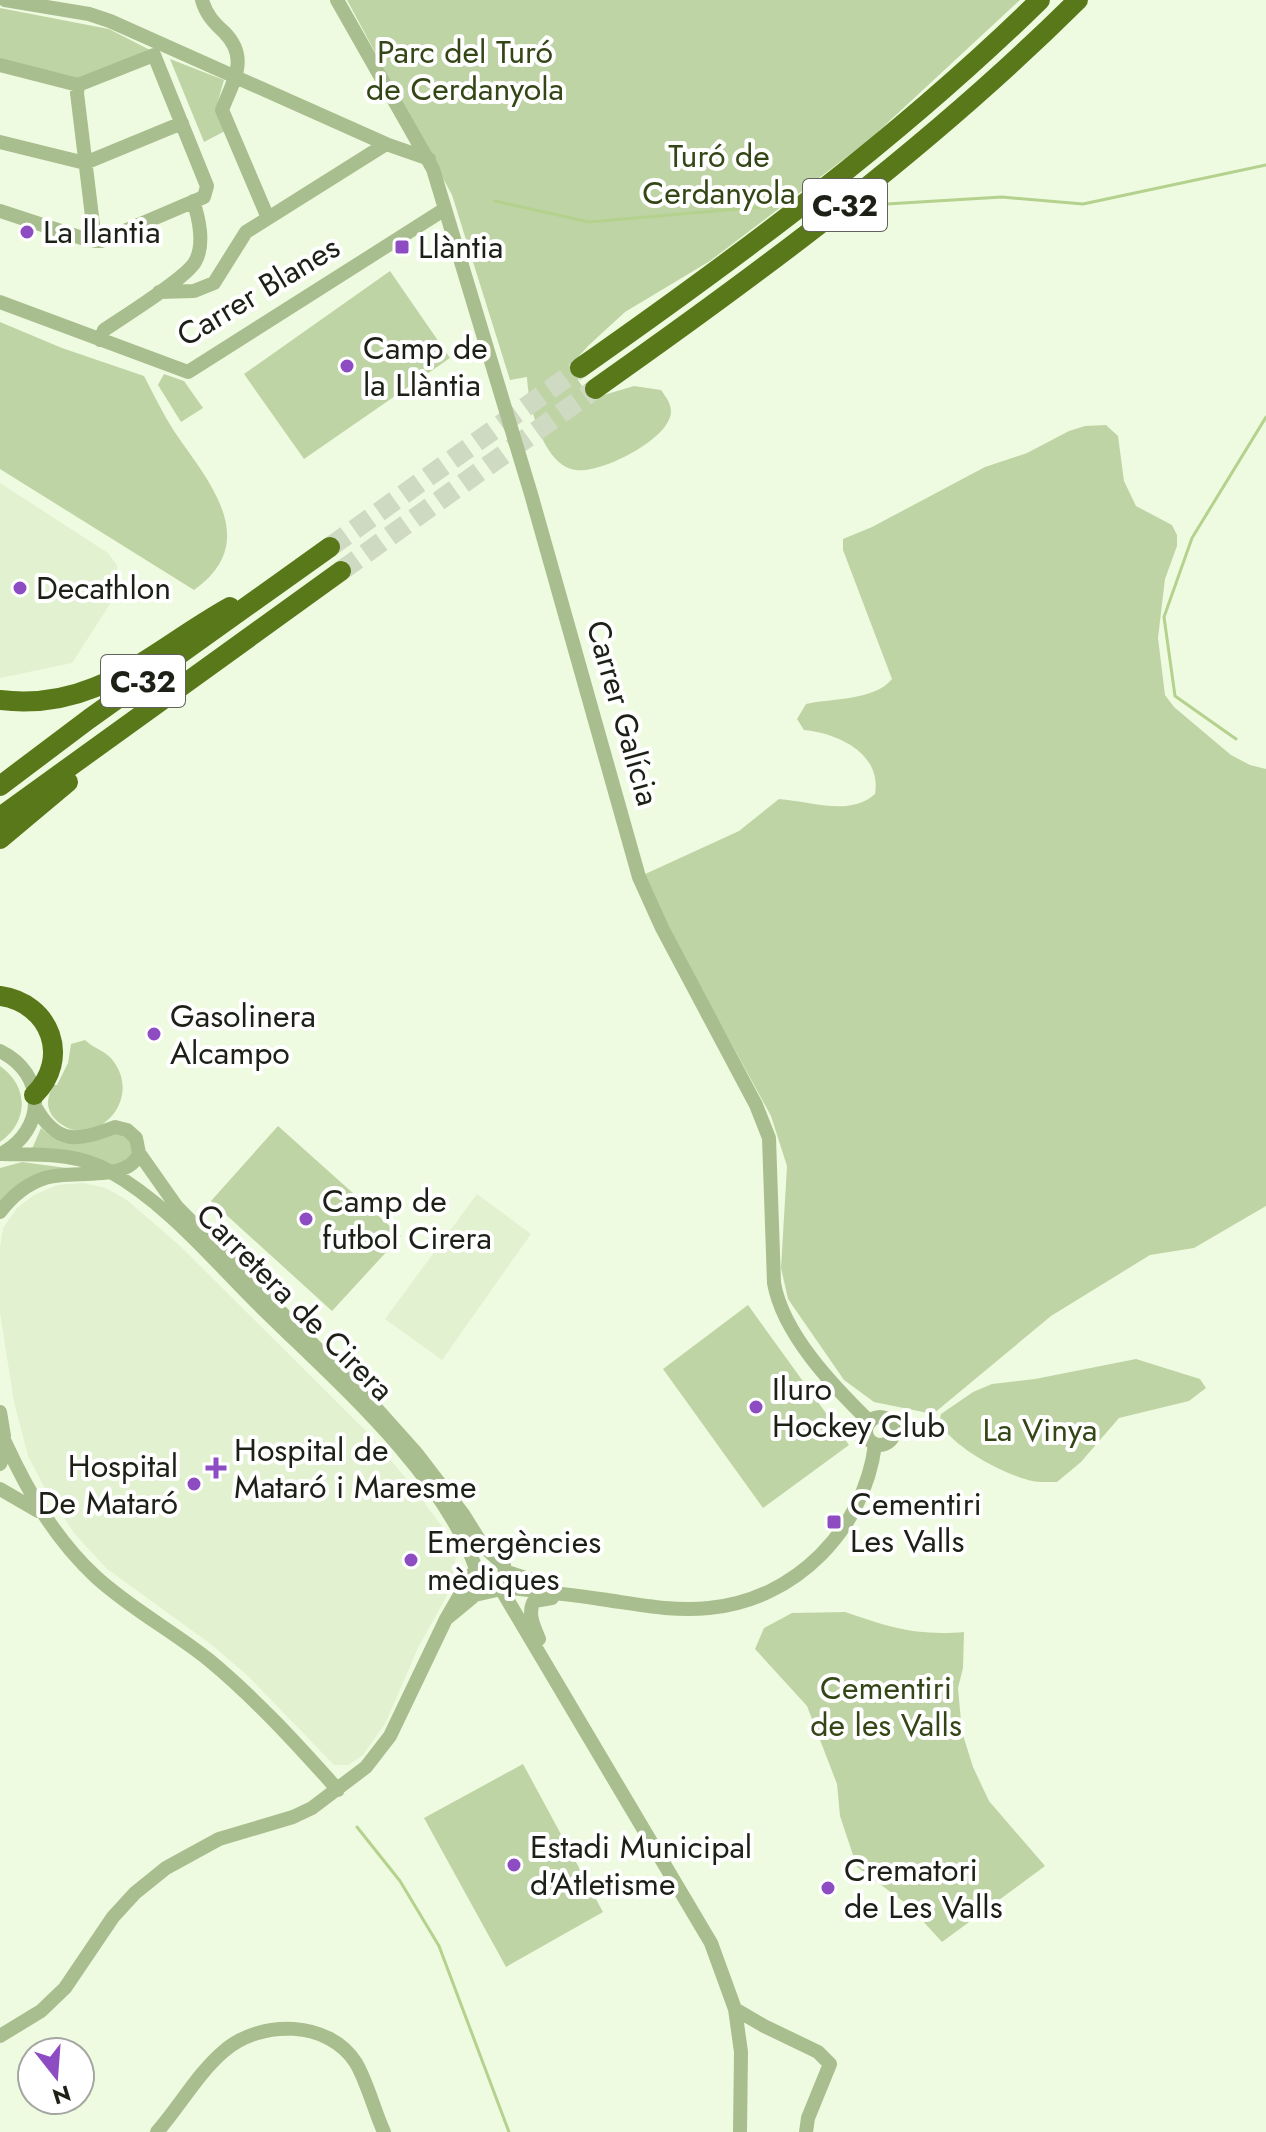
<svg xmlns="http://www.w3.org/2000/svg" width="1266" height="2132" font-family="Jost,sans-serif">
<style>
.built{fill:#e2f1cf}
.green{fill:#bfd4a5}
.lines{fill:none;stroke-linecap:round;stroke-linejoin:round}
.stream{stroke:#b4d18e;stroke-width:3}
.highway-tunnel{stroke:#cfdac2;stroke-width:20;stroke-dasharray:20 10;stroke-linecap:butt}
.minor{stroke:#a9be8e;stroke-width:14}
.highway{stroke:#58781a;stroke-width:20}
.poi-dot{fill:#8d4cc1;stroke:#fff;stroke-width:3}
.labels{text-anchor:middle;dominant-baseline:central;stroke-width:8;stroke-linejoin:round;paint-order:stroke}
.shield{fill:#fff;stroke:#60635c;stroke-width:2}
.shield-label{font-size:30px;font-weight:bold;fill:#1c2016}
.park-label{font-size:32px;fill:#344616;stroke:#fff}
.poi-label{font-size:32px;fill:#1c2016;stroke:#fff;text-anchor:start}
.street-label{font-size:32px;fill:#1c2016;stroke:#fff}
</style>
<rect width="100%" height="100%" fill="#effbe0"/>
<path class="built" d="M0,483L108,553L117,565L119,590L72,663L0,678Z
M83,1183L106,1188L127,1200L180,1246L369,1434L408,1481L450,1537L456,1556L451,1588L418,1648L385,1724L363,1755L348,1765H334L249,1677L212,1645L106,1568L74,1533L44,1487L28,1456L14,1402L0,1313V1248L3,1228L17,1208L34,1195L57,1185Z
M477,1194L531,1234L442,1360L385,1319Z"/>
<path class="green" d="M347,0H1020L869,140L710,261L625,312L588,346L579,356L578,380L586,392L597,397L634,386L661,390C666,397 671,403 671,412C670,439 601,474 576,470C543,466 528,404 527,377L510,380L452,195Z
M0,8L109,29L152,51L79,82L0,60Z
M170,59L224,80L216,108L225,131L204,142Z
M390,271L450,358L304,459L244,374Z
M0,322L62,348L144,376C154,395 163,414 174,431C208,481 263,541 194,590L0,469Z
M164,374L184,381L203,408L181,422L158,385Z
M1106,425L1118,436L1124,481L1136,506L1172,525L1177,535V546L1165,579L1158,638L1165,695L1174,707L1231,755L1250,765L1266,769V1206L1194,1248L1150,1255L1051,1316L933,1414L874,1402L844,1380L788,1299L781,1268L787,1166L771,1116L672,935L643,875L739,831L779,799C810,801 849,817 875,794C882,753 837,733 804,730L797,719L806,704C832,698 874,701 892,679L843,550V539L872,527L985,467L1027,453L1069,431L1085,426Z
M85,1040C94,1049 107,1051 114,1062C144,1104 89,1154 55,1119C45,1108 47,1098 53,1085H57L68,1063L71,1044Z
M0,1066C29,1086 29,1122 0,1142Z
M278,1126L401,1236L332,1311L211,1201Z
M41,1128C64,1150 89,1146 115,1131L129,1138L133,1149L130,1160L115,1166L86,1156L32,1149Z
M22,1162L67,1168L47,1171L0,1203V1168Z
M748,1305L849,1445L763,1508L663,1369Z
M1136,1359L1200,1379L1206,1388L1189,1401L1119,1418L1081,1462L1057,1482C1047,1482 1034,1483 1025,1479C998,1471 953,1447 939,1422L941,1414L973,1392L992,1384L1035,1379Z
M845,1612C889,1627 916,1636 964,1632L963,1668L958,1688L962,1732L973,1767L989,1801L1045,1866L942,1942L908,1905L857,1867L840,1816L837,1784L807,1706L755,1649L764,1628L792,1613Z
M523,1764L603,1912L506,1967L424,1818Z"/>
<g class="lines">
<path class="stream" d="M495,201L589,222L774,206
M870,205L1002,197L1083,204L1266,165
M1236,739L1175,696L1164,617L1192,538L1266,417
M357,1827L400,1881L439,1946L509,2132"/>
<path class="highway-tunnel" d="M330,547L580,368
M341,571L595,389"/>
<path class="minor" d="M5,0L89,14L110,21L386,144L429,159
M202,0C206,14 213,22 224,32C250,58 233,81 222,110L268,218
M337,0L433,169L531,494L639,877L662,928L756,1105L769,1138L774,1283C783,1334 833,1386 870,1422
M0,65L78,85L154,55
M78,85L77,93L95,241
M0,142L85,163L182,123
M0,211L82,238L101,241L204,197L207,186L154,55
M159,292L194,291L214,283L246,232L386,144
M0,302L188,372L445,209
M100,340L104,330C123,317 185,279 195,262C205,245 199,218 193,201
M0,1051C47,1074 46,1130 1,1154
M35,1106C57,1146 78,1141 115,1127L127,1130L136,1138L139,1153L177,1207L375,1407L417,1454L463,1514L483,1546L504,1565L506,1581L501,1589L475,1595L446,1619
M2,1154C38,1155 77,1152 109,1171C166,1203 209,1255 255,1301C329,1375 439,1467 475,1566
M0,1212C12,1196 26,1184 45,1178C70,1169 130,1183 139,1153
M0,1412L4,1436
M866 1431a14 14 0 1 1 28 0a14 14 0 1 1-28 0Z
M0,1430C7,1441 6,1453 0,1464
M5,1442C28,1492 55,1539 96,1577C131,1609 173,1631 209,1660C256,1699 298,1745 338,1790
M0,1489L38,1511
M507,1572L550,1586
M502,1587C535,1591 567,1594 600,1599C636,1604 673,1612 709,1608C796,1600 864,1529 875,1445
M501,1589L711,1943L735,2009L741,2052L740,2132
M539,1639C534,1627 527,1613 534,1601L552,1598
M735,2009L764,2026L818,2052L830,2064L808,2118L806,2132
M0,2036L41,2011L65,1988L113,1917L135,1893L166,1868L219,1839L293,1817L312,1808L366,1767L390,1736L446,1619L472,1574
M157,2132C180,2106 198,2073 224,2051C261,2019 329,2020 356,2063C368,2084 374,2110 384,2132"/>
<path class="highway" d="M580,368C741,255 899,138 1040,0
M595,389C764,270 931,146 1078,0
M0,700C97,712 151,651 230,607
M0,786L89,719L330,547
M0,817L341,571
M0,839L68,782
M0,996C51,1003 71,1059 34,1095"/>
</g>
<g class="poi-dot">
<circle cx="27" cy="232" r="8"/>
<rect x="394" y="239" width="16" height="16" rx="4"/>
<circle cx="347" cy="366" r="8"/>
<circle cx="20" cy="588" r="8"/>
<circle cx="154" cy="1034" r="8"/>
<circle cx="306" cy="1219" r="8"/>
<circle cx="756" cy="1407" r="8"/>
<path d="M212 1456h8v8h8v8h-8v8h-8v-8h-8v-8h8z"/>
<circle cx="194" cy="1484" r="8"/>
<rect x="826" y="1514" width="16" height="16" rx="4"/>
<circle cx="411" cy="1560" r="8"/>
<circle cx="514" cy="1865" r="8"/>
<circle cx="828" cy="1888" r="8"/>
</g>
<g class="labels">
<g class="shield">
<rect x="803" y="179" width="84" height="52" rx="6"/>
<rect x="101" y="655" width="84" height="52" rx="6"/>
</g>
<g class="shield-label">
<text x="845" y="205">C-32</text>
<text x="143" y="681">C-32</text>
</g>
<g class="park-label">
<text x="465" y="52">Parc del Turó<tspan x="465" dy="37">de Cerdanyola</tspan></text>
<text x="719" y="156">Turó de<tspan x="719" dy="37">Cerdanyola</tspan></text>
<text x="1040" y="1430">La Vinya</text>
<text x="886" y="1688">Cementiri<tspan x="886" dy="37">de les Valls</tspan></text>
</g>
<g class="poi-label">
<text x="43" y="232">La llantia</text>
<text x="418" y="247">Llàntia</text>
<text x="363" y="348">Camp de<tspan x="363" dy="37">la Llàntia</tspan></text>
<text x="36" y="588">Decathlon</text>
<text x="170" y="1016">Gasolinera<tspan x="170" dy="37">Alcampo</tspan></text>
<text x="322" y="1201">Camp de<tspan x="322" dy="37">futbol Cirera</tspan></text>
<text x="772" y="1389">Iluro<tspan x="772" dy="37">Hockey Club</tspan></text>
<text x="234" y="1450">Hospital de<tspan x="234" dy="37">Mataró i Maresme</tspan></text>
<text x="178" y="1466" text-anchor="end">Hospital<tspan x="178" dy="37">De Mataró</tspan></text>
<text x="850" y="1504">Cementiri<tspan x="850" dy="37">Les Valls</tspan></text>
<text x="427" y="1542">Emergències<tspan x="427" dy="37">mèdiques</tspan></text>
<text x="530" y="1847">Estadi Municipal<tspan x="530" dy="37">d'Atletisme</tspan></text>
<text x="844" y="1870">Crematori<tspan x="844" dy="37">de Les Valls</tspan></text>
</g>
<g class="street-label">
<text transform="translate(258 291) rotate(-31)">Carrer Blanes</text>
<text transform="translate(623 713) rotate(74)">Carrer Galícia</text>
<text transform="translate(295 1302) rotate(45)">Carretera de Cirera</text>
</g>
</g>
<g transform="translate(56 2076) rotate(163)"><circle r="38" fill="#ffffff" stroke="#a4a6a2" stroke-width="2"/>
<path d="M0-6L14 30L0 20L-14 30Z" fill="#8d4cc1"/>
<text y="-12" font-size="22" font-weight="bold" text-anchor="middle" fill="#1c2016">N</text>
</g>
</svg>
